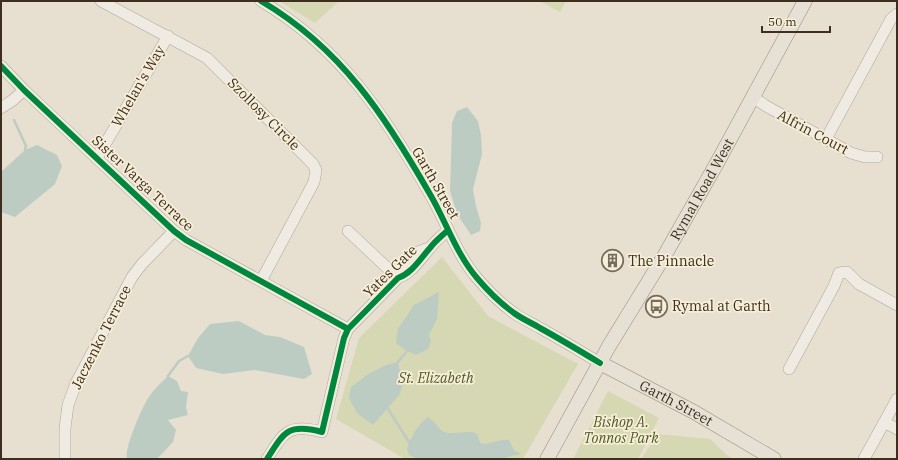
<svg xmlns="http://www.w3.org/2000/svg" width="898" height="460" font-family="'IBM Plex Serif',serif">
<style>
.green{fill:#d6d7b3}
.water{fill:#bcccc2}
.lines{fill:none;stroke-linecap:round;stroke-linejoin:round}
.stream{stroke:#bcccc2;stroke-width:2.5}
.minor-casing{stroke:#ada599;stroke-width:12}
.major-casing{stroke:#928b80;stroke-width:15}
.minor{stroke:#efebe3;stroke-width:11}
.major{stroke:#e6e1d4;stroke-width:14}
.cycleway-casing{stroke:#f7eed8;stroke-width:8}
.cycleway{stroke:#00873e;stroke-width:6}
.labels{text-anchor:middle;dominant-baseline:central;stroke-width:3.5;stroke-linejoin:round;paint-order:stroke}
.street-label{font-size:14px;fill:#3d2e20;stroke:#f7eed8}
.poi-label{font-size:14px;fill:#3d2e20;stroke:#f7eed8;text-anchor:start}
.park-label{font-size:14px;font-style:italic;fill:#4d5a26;stroke:#f7eed8}
</style>
<rect width="100%" height="100%" fill="#e7e0d1"/>
<path class="green" d="M279,1H339L315,23Z
M539,1H566L560,12Z
M442,257L488,316L578,364L523,459H405L336,419L359,338Z
M608,391L659,418L638,459H573Z
M658,434L710,439L728,456L734,459H641Z"/>
<path class="water" d="M467,107L478,121L481,135L482,154L473,189L476,206L481,223L480,231L471,235L457,214L450,191L452,123L457,111Z
M37,145L57,155L62,166L55,184L15,217L1,212V172L25,150Z
M439,292L437,319L429,335L431,341L428,349L416,355L407,351L396,343L398,329L414,305Z
M239,321L265,335L280,337L304,347L312,374L304,379L255,370L223,374L196,368L188,356L198,338L210,324Z
M398,362L399,369L404,379L400,394L373,425L357,413L349,398L351,387L367,375L386,365Z
M168,376L177,381L181,391L188,392L186,407L188,415L168,420L176,430L173,442L157,459H127C124,449 141,410 147,400C152,391 161,383 168,376Z
M428,417C434,421 438,427 442,431C451,436 465,430 475,433L478,435L480,443C489,446 499,438 509,440L514,450L521,454L507,457L506,459H418L409,455L407,449C410,438 418,424 428,417Z"/>
<g class="lines">
<path class="stream" d="M14,120L26,146L25,150
M398,362L407,351
M168,376L179,361L188,356
M388,409L409,442"/>
<defs>
<path id="minor" d="M101,1L207,58L313,164L316,170L314,182L261,281
M261,1C341,48 386,117 431,196C446,222 457,255 477,278C488,291 500,303 514,313C522,319 532,323 540,328C560,339 580,351 600,363
M1,66L24,90L174,231L186,240L348,329
M753,97L766,106L851,153L865,157H877
M1,108L13,100L24,90
M826,139L891,19L897,14
M97,158L168,36
M348,231L398,278
M398,278L400,270L418,252L429,248
M789,369L834,286L839,273L847,272L859,284L897,305
M884,422L897,429
M65,459V428L68,405L76,383L132,277L142,264L174,231
M267,459C284,432 288,423 322,432L344,338L348,329L398,278C412,273 420,259 430,248C435,241 442,236 448,230
M864,459L897,399"/>
<g id="major">
<path id="s1" d="M600,363L694,412L774,459"/>
<path id="s2" d="M547,459L609,346L666,253L717,163L805,1"/>
</g>
</defs>
<use href="#minor" class="minor-casing"/>
<use href="#major" class="major-casing"/>
<use href="#minor" class="minor"/>
<use href="#major" class="major"/>
<defs>
<path id="cycleway" d="M261,1C341,48 386,117 431,196C446,222 457,255 477,278C488,291 500,303 514,313C522,319 532,323 540,328C560,339 580,351 600,363
M1,66L24,90L174,231L186,240L348,329
M267,459C284,432 288,423 322,432L344,338L348,329L398,278C412,273 420,259 430,248C435,241 442,236 448,230"/>
</defs>
<use href="#cycleway" class="cycleway-casing"/>
<use href="#cycleway" class="cycleway"/>
</g>
<defs>
<symbol id="building-ring" viewBox="-11 -11 22 22"><circle r="9.5" fill="#f7eed8" stroke="#786c5e" stroke-width="1.5"/><path d="M-4-6H4V6H1V3H-1V6H-4ZM-2.5-4.3h1.7v1.8h-1.7ZM.8-4.3h1.7v1.8H.8ZM-2.5-1h1.7V.8h-1.7ZM.8-1h1.7V.8H.8Z" fill="#786c5e"/></symbol>
<symbol id="bus-ring" viewBox="-11 -11 22 22"><circle r="9.5" fill="#f7eed8" stroke="#786c5e" stroke-width="1.5"/><path d="M-5-6H5V4H4V6H2V4H-2V6H-4V4H-5ZM-3.5-4V0h7V-4ZM-3.5 1.2v1.5H-2V1.2ZM2 1.2v1.5H3.5V1.2Z" fill="#786c5e"/></symbol>
</defs>
<g fill-rule="evenodd">
<use href="#building-ring" x="600" y="248" width="25" height="25"/>
<use href="#bus-ring" x="644" y="294" width="25" height="25"/>
</g>
<g class="labels">
<g class="street-label">
<text transform="translate(138 86) rotate(-60)">Whelan's Way</text>
<text transform="translate(264 114) rotate(45)">Szollosy Circle</text>
<text transform="translate(813 132) rotate(28)">Alfrin Court</text>
<text transform="translate(143 183) rotate(43)">Sister Varga Terrace</text>
<text transform="translate(436 183) rotate(60)">Garth Street</text>
<text stroke="none"><textPath href="#s2" startOffset="311">Rymal Road West</textPath></text>
<text transform="translate(390 271) rotate(-44)">Yates Gate</text>
<text transform="translate(101 337) rotate(-63)">Jaczenko Terrace</text>
<text stroke="none"><textPath href="#s1" startOffset="86">Garth Street</textPath></text>
</g>
<g class="poi-label">
<text x="628" y="261">The Pinnacle</text>
<text x="672" y="306">Rymal at Garth</text>
</g>
<g class="park-label">
<text x="436" y="378">St. Elizabeth</text>
<text x="621" y="422">Bishop A.<tspan x="621" dy="16">Tonnos Park</tspan></text>
</g>
</g>
<rect width="898" height="460" fill="none" stroke="#3d2e20" stroke-width="4"/>
<path d="M762 26v6h68v-6" fill="none" stroke="#3d2e20" stroke-width="2"/>
<text x="768" y="26" font-size="12" fill="#3d2e20" stroke="#f7eed8" stroke-width="3" paint-order="stroke">50 m</text>
</svg>
